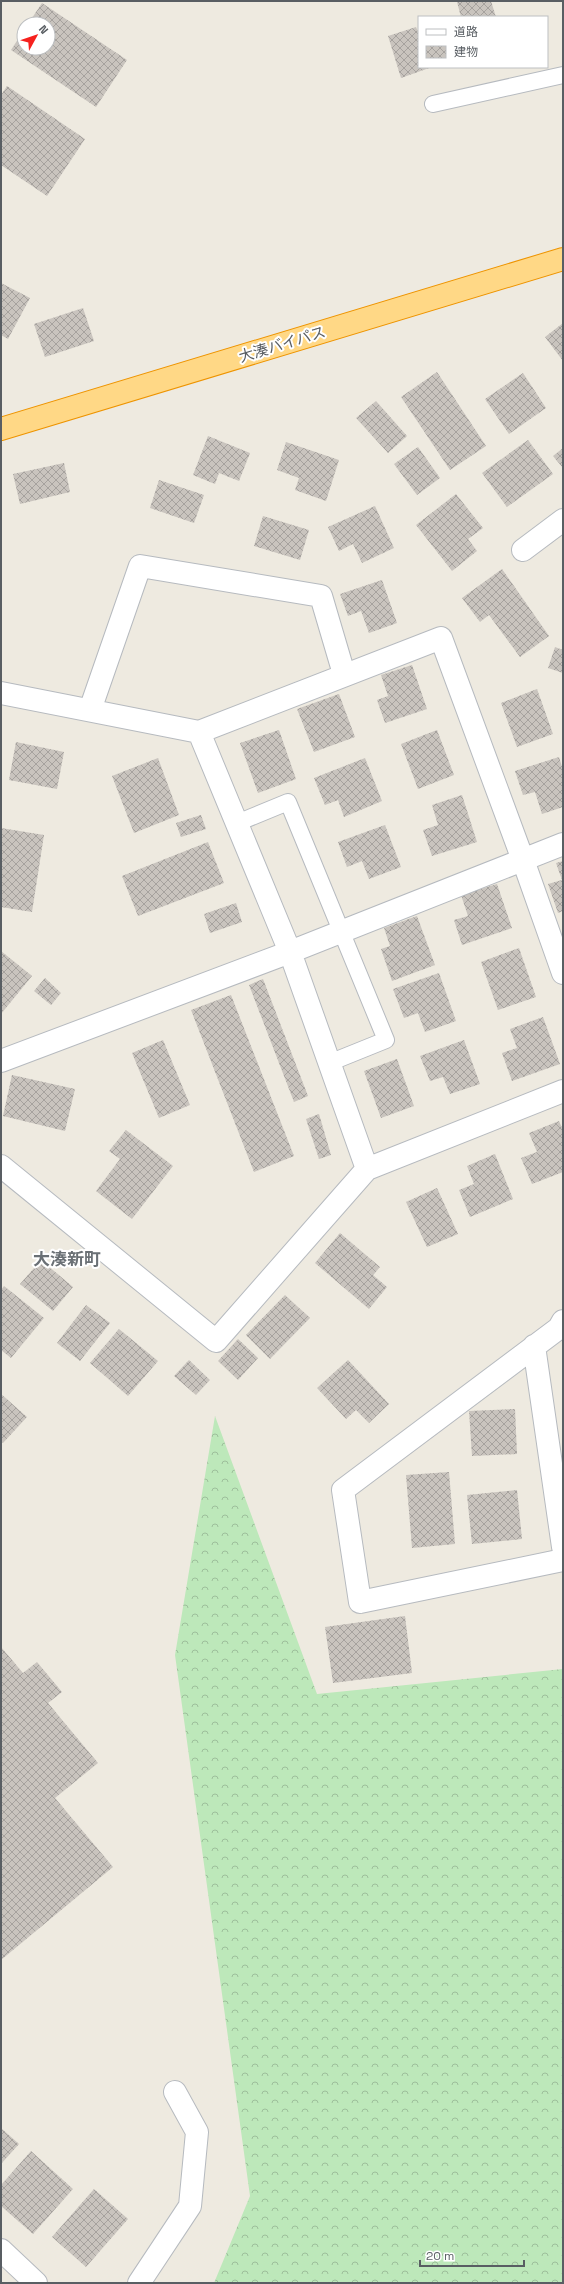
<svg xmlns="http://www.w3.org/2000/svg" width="564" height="2284" font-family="'Space Grotesk','Noto Sans JP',sans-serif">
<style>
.forest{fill:url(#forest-crowns)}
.building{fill:url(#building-cross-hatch)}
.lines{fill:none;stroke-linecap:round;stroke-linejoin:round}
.lane-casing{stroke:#b6babf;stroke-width:18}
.street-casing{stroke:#b6babf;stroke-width:24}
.highway-casing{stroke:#ee9400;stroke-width:24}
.lane{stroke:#fff;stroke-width:16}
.street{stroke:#fff;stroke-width:22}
.highway{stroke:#ffd886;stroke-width:22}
.labels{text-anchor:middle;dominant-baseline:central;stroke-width:4;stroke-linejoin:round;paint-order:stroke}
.street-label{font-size:15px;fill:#595e63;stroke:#fff}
.quarter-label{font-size:17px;font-weight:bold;fill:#6a7075;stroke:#fff}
</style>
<defs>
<pattern id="forest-crowns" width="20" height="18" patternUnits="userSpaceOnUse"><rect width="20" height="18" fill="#bde8ba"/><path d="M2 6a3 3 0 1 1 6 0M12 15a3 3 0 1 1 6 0" fill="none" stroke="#9dbf9b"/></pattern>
<pattern id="building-cross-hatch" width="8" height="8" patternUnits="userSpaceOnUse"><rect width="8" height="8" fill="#c9c4be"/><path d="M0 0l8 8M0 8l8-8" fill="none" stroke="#a6a29e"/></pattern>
</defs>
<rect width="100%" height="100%" fill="#eeeae0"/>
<path class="forest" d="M215,1416L317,1694L563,1669V2283H214L250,2196L175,1655Z"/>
<path class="building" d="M459,1H491L496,17H461L457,2Z
M42,3L127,60L96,107L11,50L24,30V48H48V24H28Z
M416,27L419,34V67H432L401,78L388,36Z
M7,86L85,139L47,196L1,165V95Z
M1,283L30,298L8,339L1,335Z
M83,308L94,341L45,357L34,324Z
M563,323V361L545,337Z
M437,372L486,446L450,470L401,397Z
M523,373L546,408L509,434L485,399Z
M376,401L407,436L388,453L356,418Z
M208,436L250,453L239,481L219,473L215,484L193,475Z
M528,440L553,474L507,507L482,473Z
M286,442L339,460L326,501L295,490L299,478L277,470Z
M418,447L440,478L417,495L394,464Z
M563,448V468L553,456Z
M64,463L70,492L20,504L13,474Z
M159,480L204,495L194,523L150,508Z
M456,494L483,528L468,539L477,551L452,571L416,525Z
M375,506L394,548L362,563L353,544L339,551L328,527Z
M263,516L309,530L300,560L254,546Z
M502,569L549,636L520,657L489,615L480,622L462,598Z
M382,580L397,623L369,633L361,611L348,616L340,594Z
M555,647L563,650V673L548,668Z
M412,665L427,709L385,723L377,700L388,696L381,675Z
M537,689L553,734L517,747L501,703Z
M339,694L355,737L314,752L297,709Z
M279,730L296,779L258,793L240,743Z
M437,730L454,775L418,789L401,744Z
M16,742L64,752L57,789L9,780Z
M559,757L563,770V807L542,814L535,792L523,795L515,771Z
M158,758L179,815L134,833L112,776Z
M365,758L382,801L344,817L338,800L325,805L314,778Z
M462,795L477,842L432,856L423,830L438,825L432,805Z
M201,815L206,829L181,837L176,823Z
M385,825L401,867L369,879L362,861L347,867L338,842Z
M1,828L44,835L32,912L1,907Z
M208,842L224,883L138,916L122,876Z
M563,861V911L558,913L548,884L562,880L556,863Z
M497,884L512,928L462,945L454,920L468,916L461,895Z
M236,903L242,922L210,933L204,914Z
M417,916L435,965L392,981L381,949L390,946L384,928Z
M519,948L536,997L498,1010L481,962Z
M1,951L32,976L1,1014Z
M439,973L456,1021L425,1032L418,1013L404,1018L393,989Z
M45,978L61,993L51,1005L34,991Z
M263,979L308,1096L294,1102L249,985Z
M231,995L294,1156L254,1172L191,1010Z
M543,1017L560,1064L512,1081L502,1053L517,1048L510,1029Z
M163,1040L190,1105L159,1118L132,1053Z
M464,1040L480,1084L450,1094L443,1077L430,1081L420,1056Z
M397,1059L414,1106L381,1118L364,1071Z
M12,1075L75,1089L65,1131L3,1116Z
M319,1114L331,1155L319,1159L306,1119Z
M559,1121L563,1130V1172L532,1184L521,1158L537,1152L529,1133Z
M126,1130L173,1166L132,1219L96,1191L120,1159L109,1151Z
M495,1154L513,1199L470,1217L459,1190L474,1184L467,1166Z
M437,1188L458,1234L427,1247L406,1202Z
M340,1233L380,1267L373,1275L387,1287L369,1309L315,1263Z
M41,1260L73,1287L53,1311L20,1284Z
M4,1286L44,1318L11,1358L1,1350V1290Z
M285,1295L310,1318L270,1359L246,1335Z
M86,1305L110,1323L80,1361L57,1343Z
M119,1329L158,1361L128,1396L90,1363Z
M238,1339L258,1358L238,1380L218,1361Z
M189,1360L210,1380L196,1395L174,1376Z
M348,1360L389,1404L369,1423L356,1410L346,1419L317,1388Z
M1,1394L27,1417L3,1443L1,1441Z
M515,1409L517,1454L472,1456L469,1411Z
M449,1472L455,1544L412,1548L406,1475Z
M517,1490L522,1539L472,1544L467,1495Z
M405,1616L412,1673L333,1683L325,1627Z
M1,1647L23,1673L37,1662L62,1692L48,1703L98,1763L55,1798L113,1867L1,1960Z
M1,2128L19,2144L1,2164Z
M31,2151L73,2189L33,2234L1,2206V2185Z
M94,2189L128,2219L86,2267L52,2237Z"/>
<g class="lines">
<defs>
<path id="lane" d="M433,104L563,75
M237,823L288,802L386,1040L329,1063"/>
<path id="street" d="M523,550L563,520
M1,693L199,732L441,638L523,860L563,973
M90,710L140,566L321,596L344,674
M199,732L290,952L367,1169
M1,1061L290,952L563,844
M1,1166L216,1341L367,1169L563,1091
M563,1321L559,1328L343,1490L360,1602L563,1560
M534,1346L563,1547
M1,2250L36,2283
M139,2283L190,2206L197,2132L175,2092"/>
<path id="highway" d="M1,429L563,259"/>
</defs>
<use href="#lane" class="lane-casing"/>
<use href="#street" class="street-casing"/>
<use href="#highway" class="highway-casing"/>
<use href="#lane" class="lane"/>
<use href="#street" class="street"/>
<use href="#highway" class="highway"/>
</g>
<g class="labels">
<g class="street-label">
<text transform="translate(282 344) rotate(-17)">大湊バイパス</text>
</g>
<g class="quarter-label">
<text x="67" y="1259">大湊新町</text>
</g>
</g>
<rect width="564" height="2284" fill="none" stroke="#595e63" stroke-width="4"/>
<rect x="418" y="16" width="130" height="52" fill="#ffffff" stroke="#bdbfc1"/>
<rect x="426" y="29" width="20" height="6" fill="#ffffff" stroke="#bdbfc1"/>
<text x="454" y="36" font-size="12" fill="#595e63">道路</text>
<rect x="426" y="46" width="20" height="12" fill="url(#building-cross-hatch)" stroke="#bdbfc1"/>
<text x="454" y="56" font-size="12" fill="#595e63">建物</text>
<g transform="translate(36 36) rotate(50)"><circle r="19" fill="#ffffff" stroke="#bdbfc1"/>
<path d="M0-3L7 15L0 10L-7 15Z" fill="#f6211e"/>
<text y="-6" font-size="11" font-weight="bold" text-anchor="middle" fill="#595e63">N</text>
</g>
<path d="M420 2260v6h104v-6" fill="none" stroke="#595e63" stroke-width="2"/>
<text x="426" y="2260" font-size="12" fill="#595e63" stroke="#ffffff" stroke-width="3" paint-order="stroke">20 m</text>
</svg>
